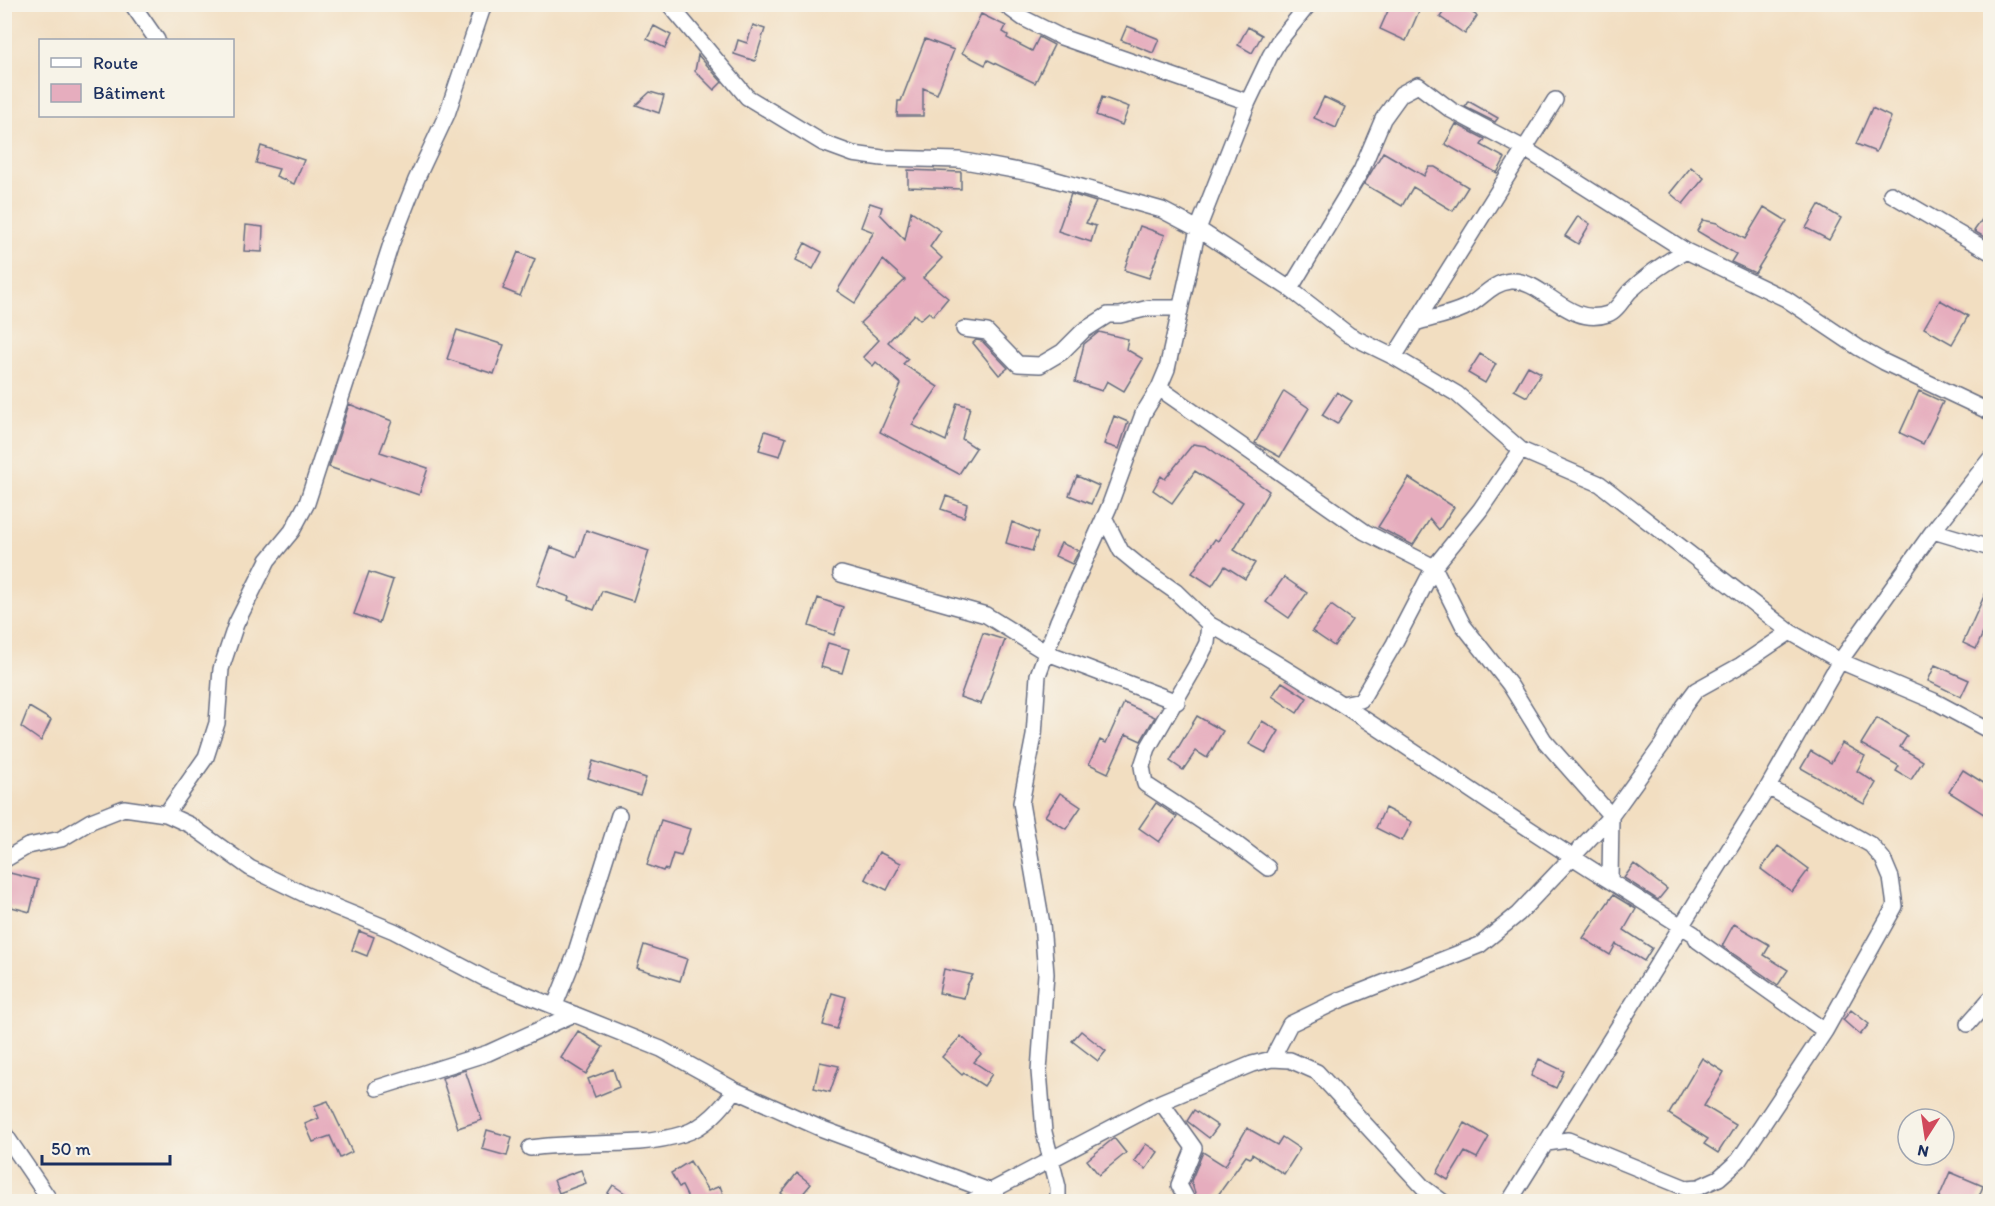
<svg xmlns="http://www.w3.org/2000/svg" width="1995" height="1206" font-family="Itim,sans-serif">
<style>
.building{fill:#e6adbe}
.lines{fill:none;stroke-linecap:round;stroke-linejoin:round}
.minor-casing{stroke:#666c81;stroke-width:18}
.minor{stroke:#fff;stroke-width:15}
</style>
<rect width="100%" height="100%" fill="#f7f3e8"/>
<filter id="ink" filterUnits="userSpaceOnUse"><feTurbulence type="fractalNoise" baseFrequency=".0167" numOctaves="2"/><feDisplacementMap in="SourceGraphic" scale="12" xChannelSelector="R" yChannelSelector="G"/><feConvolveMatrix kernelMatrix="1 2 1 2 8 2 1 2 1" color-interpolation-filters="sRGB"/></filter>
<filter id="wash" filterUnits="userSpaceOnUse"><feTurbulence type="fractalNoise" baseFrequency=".008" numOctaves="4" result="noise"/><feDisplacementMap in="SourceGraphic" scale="24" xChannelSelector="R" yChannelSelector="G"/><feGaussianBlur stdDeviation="1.35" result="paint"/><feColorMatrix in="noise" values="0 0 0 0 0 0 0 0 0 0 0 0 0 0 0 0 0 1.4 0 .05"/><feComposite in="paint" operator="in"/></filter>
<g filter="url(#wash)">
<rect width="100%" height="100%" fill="#f2dec1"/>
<g id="blocks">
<path class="building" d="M1391,4H1422L1406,41L1380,29Z
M1449,4H1459L1477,16L1465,34L1440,17Z
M981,14L1006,26L1003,32L1008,35L1007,38L1032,51L1039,37L1054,45L1035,83L988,60L985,65L962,53Z
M753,25L765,29L755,61L734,54L738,40L747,43Z
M654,26L671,35L665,48L647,39Z
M1127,26L1159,39L1153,53L1121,40Z
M1248,27L1262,35L1252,53L1238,45Z
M925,39L954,50L937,94L923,88V116H897L898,101H901Z
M698,55L722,82L714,90L695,71Z
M650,92L664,96L659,113L636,105Z
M1102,97L1129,107L1122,125L1096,115Z
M1324,97L1345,107L1336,128L1314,118Z
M1468,101L1498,118L1495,122L1465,107Z
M1872,108L1891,117L1876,152L1856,144Z
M1456,124L1485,139L1481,145L1505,158L1497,173L1445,144Z
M261,146L304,160L294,184L276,176L279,169L256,163Z
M1383,152L1424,176L1429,167H1435L1468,187L1453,211L1413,187L1402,206L1364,184Z
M1691,167L1704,178L1683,204L1670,193Z
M908,170L961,172V189L908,187Z
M1071,194L1096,202L1086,223L1096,226L1091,242L1058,231Z
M870,203L882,207L880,214L905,240L911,211L941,231L930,247L942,258L923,278L948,298L933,316L929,312L920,320L914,314L888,342L908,359L903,364L938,387L912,425L946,441L957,403L970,407L962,439L976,448L959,474L880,432L901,384L876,362L873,366L863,357L879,340L860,323L905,280L883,260L855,303L837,291L874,232L861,227Z
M1819,205L1841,218L1829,240L1806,228Z
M1764,207L1787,221L1755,273L1731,262L1736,254L1697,231L1703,220L1717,223L1745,239Z
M1990,208V231L1986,238L1974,231Z
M1578,216L1590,224L1578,244L1565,236Z
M246,225L263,227L262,252L244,251Z
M1140,226L1165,235L1149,278L1124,270Z
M805,243L822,252L813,269L796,260Z
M518,252L535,259L520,296L503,289Z
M1940,300L1968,316L1952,344L1924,328Z
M457,330L504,345L494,374L447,359Z
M1099,332L1128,339L1126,349L1143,359L1124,391L1107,381L1102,391L1075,382L1084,344Z
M976,340L982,341L1008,368L999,375L973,343Z
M1480,354L1496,364L1485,383L1468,373Z
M1528,366L1541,373L1527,397L1514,390Z
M1284,391L1309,408L1280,457L1255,443Z
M1919,391L1943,402L1923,444L1900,433Z
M1337,392L1352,401L1337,424L1322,415Z
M349,404L392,421L380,452L428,468L419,495L370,478L369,481L329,467Z
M1114,416L1128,422L1119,449L1104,444Z
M765,431L786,438L780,456L759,450Z
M1193,444L1206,446L1269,491L1234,550L1255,563L1245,579L1225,566L1212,586L1192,573L1215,539L1218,541L1243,502L1195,471L1172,503L1153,490L1161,476L1165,479Z
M1077,476L1099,486L1091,504L1069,495Z
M1409,478L1454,507L1439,530L1430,519L1413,545L1378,527Z
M946,496L967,504L964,517L941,509Z
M1012,522L1038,533L1032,551L1006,543Z
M586,530L649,551L633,601L602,591L594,610L568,600L569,597L537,585L551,547L577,557Z
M1061,543L1079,551L1072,564L1055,556Z
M369,572L393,580L379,623L354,614Z
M1284,577L1307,593L1289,618L1266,602Z
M1990,583V617L1976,649L1963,643Z
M818,598L843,607L834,635L809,626Z
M1331,605L1352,620L1334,646L1312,631Z
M983,633L1005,640L981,704L960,697Z
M828,643L849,649L842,673L821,667Z
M1935,665L1969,680L1961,697L1928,681Z
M1282,682L1307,698L1297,713L1272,696Z
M1124,703L1155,717L1141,741L1126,734L1108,773L1089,764L1100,740L1106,743Z
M29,707L51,720L41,741L21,727Z
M1197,716L1223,731L1207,758L1196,751L1183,770L1170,761Z
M1877,718L1907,736L1900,747L1923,761L1911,780L1896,771L1899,766L1861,744Z
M1262,721L1279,731L1266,753L1249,744Z
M1842,743L1865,756L1857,771L1876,783L1864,804L1801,768L1811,751L1831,763Z
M593,761L646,778L640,795L588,778Z
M1963,770L1990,787V818L1949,792Z
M1060,793L1081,807L1066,829L1045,816Z
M1156,803L1177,817L1159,842L1139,828Z
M1385,808L1412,822L1402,841L1376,828Z
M661,820L690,829L681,856L673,854L668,870L664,869L663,871L647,865Z
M1778,846L1809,869L1792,892L1761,869Z
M879,852L901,863L887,890L865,879Z
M1634,864L1667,889L1658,900L1624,878Z
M6,872L38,880L30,912L4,905Z
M1613,895L1636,909L1624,930L1652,948L1644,961L1616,944L1610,955L1583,938Z
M1734,924L1770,945L1764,955L1788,970L1778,985L1722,946Z
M359,931L374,937L367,956L352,950Z
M644,945L687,959L680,981L637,968Z
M944,969L973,975L967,985L964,998L939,993Z
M832,993L846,997L837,1029L823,1025Z
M1851,1010L1869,1024L1860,1035L1843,1020Z
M578,1031L603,1047L586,1074L561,1058Z
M1081,1031L1106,1051L1098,1061L1072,1041Z
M961,1036L981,1054L974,1062L992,1074L984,1086L964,1073L962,1075L942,1057Z
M1702,1058L1724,1072L1704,1106L1736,1125L1718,1153L1704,1144L1708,1139L1669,1114Z
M1539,1059L1564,1071L1556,1088L1531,1076Z
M820,1062L839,1066L830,1092L814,1088Z
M613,1069L619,1087L595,1097L588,1079Z
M465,1070L482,1120L458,1128L442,1078Z
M328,1101L352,1152L340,1158L330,1136L313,1142L305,1124L319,1118L314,1106Z
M1194,1110L1218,1126L1209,1138L1187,1121Z
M1465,1123L1489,1137L1477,1158L1465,1152L1448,1180L1437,1173Z
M1247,1128L1277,1145L1282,1137L1300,1149L1284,1174L1252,1154L1250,1158L1246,1156L1213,1202L1197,1199L1191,1181L1203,1152L1225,1166Z
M487,1130L512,1137L507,1156L482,1149Z
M1114,1138L1126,1153L1099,1175L1087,1160Z
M1146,1144L1158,1152L1146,1169L1134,1161Z
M690,1161L708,1191L720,1186L726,1202H683L688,1198L682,1186L679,1187L671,1173Z
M581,1170L586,1183L559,1193L554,1180Z
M1950,1172L1983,1186L1977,1202H1937Z
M797,1173L811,1184L796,1202H792L781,1193Z
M613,1185L638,1202H602Z"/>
</g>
</g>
<g filter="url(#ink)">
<use href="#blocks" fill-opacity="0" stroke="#666c81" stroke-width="1.5"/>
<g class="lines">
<defs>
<path id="minor" d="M132,4L157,40
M669,4L747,97L823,143L853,154L882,158L959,160L1035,174L1162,210L1198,229L1290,289L1349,335L1394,357L1457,394L1521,450L1600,484L1790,632L1840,661L1934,701L1990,731
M1004,4L1023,18L1061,37L1248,102
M1891,194L1990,252
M1290,289L1361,171L1383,119L1401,94L1418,85L1451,110L1525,149L1686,251L1786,299L1859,348L1884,362L1990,412
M1415,323C1431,318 1449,315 1464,308C1482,300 1490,283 1511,281C1543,279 1568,328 1608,314C1617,311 1624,297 1630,291C1648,274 1665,262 1686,251
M964,329L987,332L1018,364L1040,365L1062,352L1083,331L1108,315H1120L1149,308H1180
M1394,357L1555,100
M1159,388L1365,532L1434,567L1480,510L1521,450
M1104,517L1121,551L1143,569L1176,592L1209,624L1207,643L1195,667L1148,748L1142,766L1145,784L1235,843L1268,868
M1933,531L1990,548
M841,574L986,615L1045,652L1177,702
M1209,624C1348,701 1475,797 1610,881
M1342,704L1361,700L1394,644L1434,567L1463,625L1510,685L1544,740L1611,816L1610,881L1694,934L1698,941L1825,1031
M166,814L206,757L217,723L221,669L236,624L268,560L292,531L307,503L391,244L416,180L447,114L484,4
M4,860L28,846L61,839L91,821L124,808L166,814L190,825L250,868L306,895L394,931L486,979L661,1049L735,1090L820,1128L992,1192
M555,1005L575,955L619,815
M1968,1024L1990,999
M1272,1059L1290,1024L1340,1000L1480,945L1518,914L1611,816L1662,745L1684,706L1696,690L1741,665L1790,632
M377,1088L488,1053L574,1014
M1161,1102L1194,1148L1179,1185L1188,1202
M4,1133L51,1202
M1547,1143L1568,1140L1686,1188L1699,1187L1719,1178L1739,1160L1825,1031L1895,906L1891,878L1883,859L1871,845L1768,787
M530,1148C579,1140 635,1149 683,1134C706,1127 722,1108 735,1090
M970,1202L1161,1102L1252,1064L1272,1059L1290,1060L1317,1072L1424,1188L1443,1202
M1058,1202V1187L1044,1132L1039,1071L1046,974L1042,924L1021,803L1034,736L1038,675L1058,621L1109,507L1143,414L1159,388L1167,369L1198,229L1248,102L1270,56L1278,42L1309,4
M1509,1202L1768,787L1840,661L1933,531L1990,459"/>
</defs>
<use href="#minor" class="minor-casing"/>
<use href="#minor" class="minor"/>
</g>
</g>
<rect width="1995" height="1206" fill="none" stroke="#f7f3e8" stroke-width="24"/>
<rect x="39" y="39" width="195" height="78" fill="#f7f3e8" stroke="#9fa5b1" stroke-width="1.5"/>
<rect x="51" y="58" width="30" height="9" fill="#ffffff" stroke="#9fa5b1" stroke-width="1.5"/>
<text x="93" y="69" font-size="18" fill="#1b2f5e">Route</text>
<rect x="51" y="84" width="30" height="18" fill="#e6adbe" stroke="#9fa5b1" stroke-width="1.5"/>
<text x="93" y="99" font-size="18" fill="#1b2f5e">Bâtiment</text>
<g transform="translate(1926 1137) rotate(192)"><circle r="28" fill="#f7f3e8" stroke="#9fa5b1" stroke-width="1.5"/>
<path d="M0-4.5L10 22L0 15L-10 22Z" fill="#d1495b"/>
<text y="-9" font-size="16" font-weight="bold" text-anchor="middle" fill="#1b2f5e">N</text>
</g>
<path d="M42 1155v9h128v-9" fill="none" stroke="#1b2f5e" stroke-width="3"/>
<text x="51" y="1155" font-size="18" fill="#1b2f5e" stroke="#f7f3e8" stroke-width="4.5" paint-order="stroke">50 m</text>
</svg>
